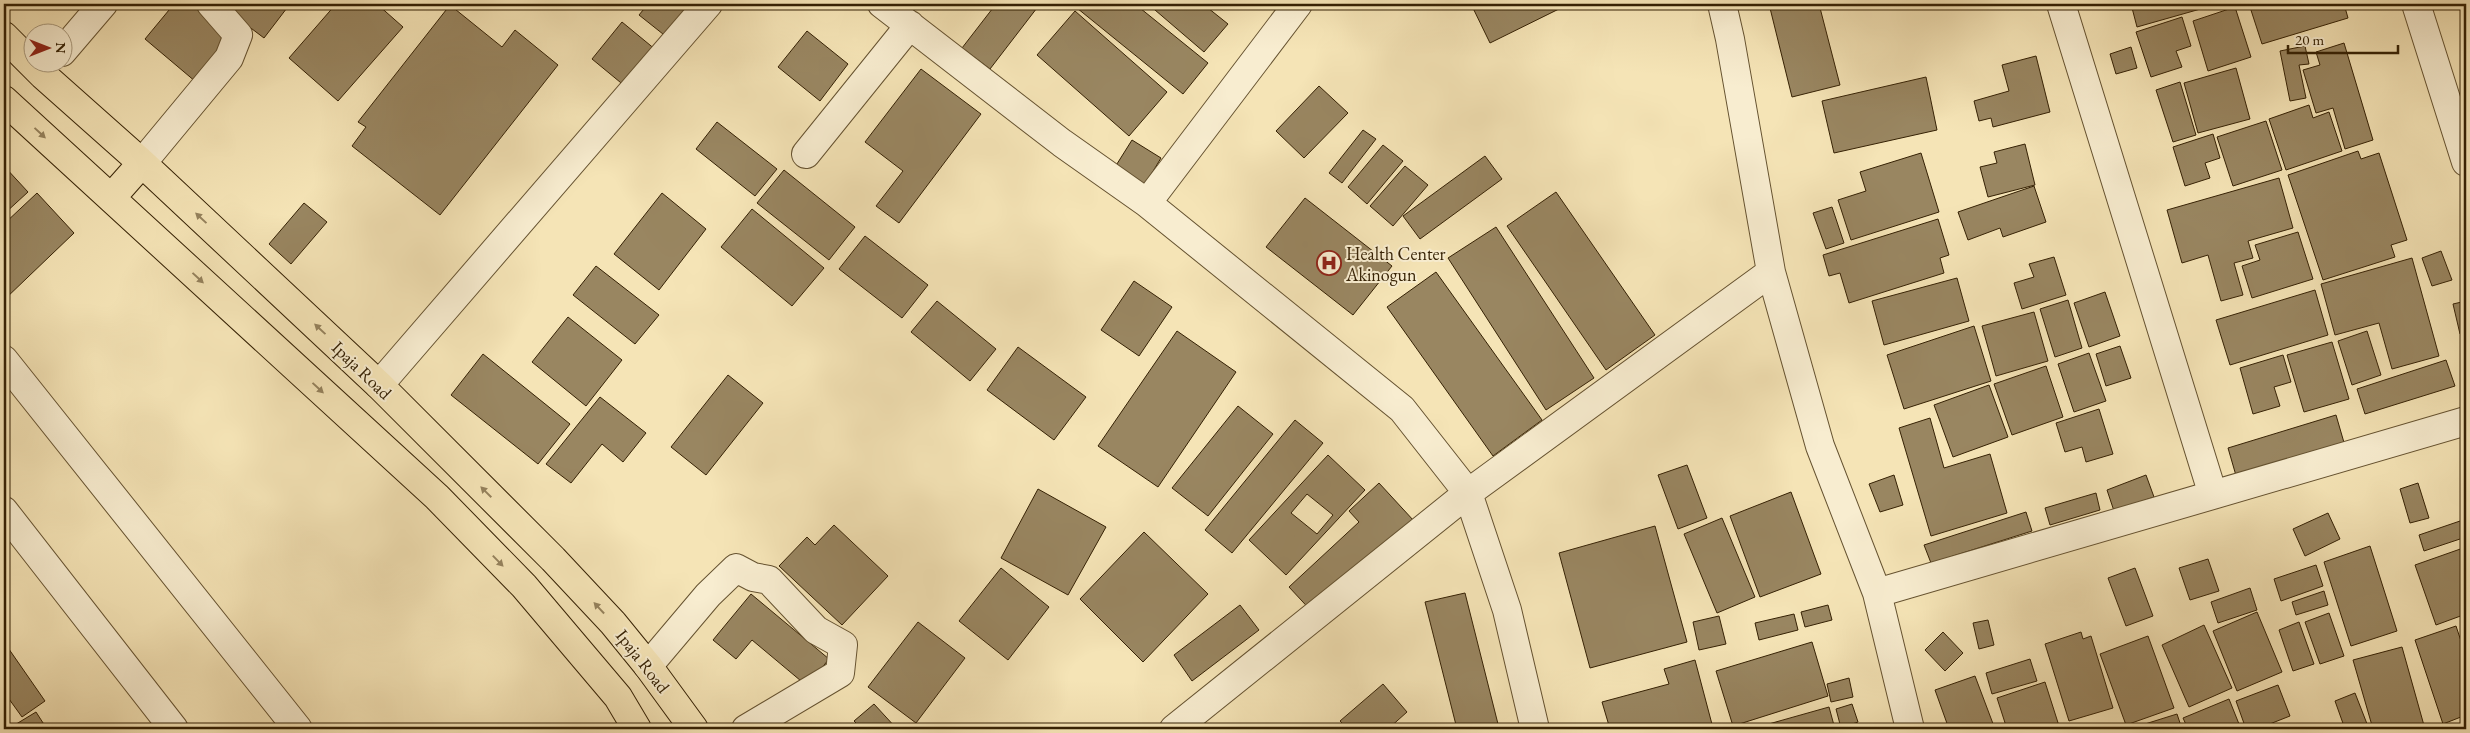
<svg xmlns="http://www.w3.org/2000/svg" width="2470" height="733" font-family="'EB Garamond',serif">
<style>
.building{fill:#998661;stroke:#352104;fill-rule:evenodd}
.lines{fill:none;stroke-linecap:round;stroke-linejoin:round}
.minor-casing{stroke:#655230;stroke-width:30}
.major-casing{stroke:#352104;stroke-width:30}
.minor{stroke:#f8edd0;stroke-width:28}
.major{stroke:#f5e4b6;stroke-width:28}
.oneway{fill:#95825d}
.labels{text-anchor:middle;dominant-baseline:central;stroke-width:4;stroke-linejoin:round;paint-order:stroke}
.poi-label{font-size:18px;fill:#352104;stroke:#f8edd0;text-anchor:start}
.street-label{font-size:18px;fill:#352104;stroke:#f8edd0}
</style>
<rect width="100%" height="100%" fill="#f5e4b6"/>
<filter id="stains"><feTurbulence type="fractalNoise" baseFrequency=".004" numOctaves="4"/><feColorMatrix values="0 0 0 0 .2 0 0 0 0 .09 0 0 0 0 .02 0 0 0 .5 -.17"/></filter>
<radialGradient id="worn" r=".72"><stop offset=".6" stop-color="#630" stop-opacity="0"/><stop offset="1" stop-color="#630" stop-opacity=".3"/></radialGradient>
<path class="building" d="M174,4H193L233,38L196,82L145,39Z
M219,4H290L264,38Z
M336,4H377L403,27L338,101L289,58Z
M648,4H703L673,42L639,15Z
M996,4H1040L990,69L962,48Z
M1072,4H1135L1208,63L1183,94Z
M1148,4H1203L1228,24L1204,52Z
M1471,4H1569L1490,43Z
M1769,4H1819L1840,85L1792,97Z
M2131,4H2218L2137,27Z
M2249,4H2344L2348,18L2262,44Z
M450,5L502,47L515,30L558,65L440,215L352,146L366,127L358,122Z
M2235,7L2251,57L2208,71L2193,21Z
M1075,11L1167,92L1129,136L1037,55Z
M2182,17L2191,46L2176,51L2182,67L2151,77L2136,32Z
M622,22L656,50L626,87L592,59Z
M807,31L848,64L820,101L778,67Z
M2344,43L2373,140L2345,149L2333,108L2316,113L2303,70L2320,65L2316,52Z
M2305,46L2309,64L2299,65L2306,98L2290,101L2280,51Z
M2131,47L2137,68L2116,74L2110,54Z
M2036,56L2050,112L1993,127L1991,118L1979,121L1974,101L2009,91L2002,65Z
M2236,68L2250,119L2198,133L2184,83Z
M921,69L981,114L899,223L876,206L903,171L865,142Z
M1926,77L1937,130L1834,153L1822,101Z
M2180,82L2196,135L2173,142L2156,90Z
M1319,86L1348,113L1304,158L1276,131Z
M2309,105L2313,118L2329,112L2342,151L2286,170L2269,119Z
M2266,121L2282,170L2233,186L2217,137Z
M717,122L777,169L755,196L696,149Z
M1363,130L1376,139L1342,183L1329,173Z
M2213,134L2220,158L2205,163L2210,178L2185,186L2173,147Z
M1132,140L1161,158L1140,193L1110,175Z
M2025,144L2035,185L1988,197L1980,167L1997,163L1994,152Z
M1383,145L1403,161L1367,204L1348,187Z
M2358,151L2361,159L2379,153L2407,240L2391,245L2395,257L2323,280L2288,175Z
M1921,153L1939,212L1851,240L1838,200L1866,191L1860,172Z
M1485,156L1502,179L1420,239L1403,216Z
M4,166L28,192L4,214Z
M1405,166L1428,185L1393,226L1370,206Z
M784,170L855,227L829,260L757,203Z
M2279,178L2293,228L2248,241L2253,258L2234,263L2243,295L2221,301L2208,255L2182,263L2167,210Z
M2034,186L2046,222L2003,237L2000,228L1968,240L1958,212Z
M1556,192L1655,335L1606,370L1507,226Z
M37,193L74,233L4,300V224Z
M662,193L706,229L659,290L614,254Z
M1305,198L1392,266L1353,315L1266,247Z
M304,203L327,222L291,264L269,244Z
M1832,207L1844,243L1826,249L1813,213Z
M752,209L824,268L792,306L721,247Z
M1938,219L1949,255L1940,258L1944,273L1849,303L1840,273L1829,276L1823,255Z
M1496,227L1594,378L1546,410L1448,258Z
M2298,232L2313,279L2252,298L2242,266L2260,260L2255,245Z
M865,236L928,285L902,318L839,269Z
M2441,251L2452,280L2432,286L2422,258Z
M2054,257L2066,295L2022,309L2014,283L2034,277L2029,264Z
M2412,258L2439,356L2392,369L2379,323L2335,335L2321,284Z
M596,266L659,315L635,344L573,295Z
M1436,272L1542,420L1493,456L1387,307Z
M1957,278L1969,321L1884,345L1872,301Z
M1134,281L1172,307L1139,356L1101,330Z
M2315,290L2328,335L2230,365L2216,320Z
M2105,292L2120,336L2089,347L2074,303Z
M2068,300L2082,348L2055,357L2040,309Z
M937,301L996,349L970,381L911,332Z
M2466,301V332L2460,334L2453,304Z
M2034,312L2048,361L1996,376L1982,326Z
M568,317L622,360L586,406L532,362Z
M1974,326L1991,381L1904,409L1887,355Z
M1177,331L1236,372L1158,487L1098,446Z
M2367,331L2381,375L2352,385L2338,341Z
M2332,342L2349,399L2304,412L2287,355Z
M2120,346L2131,378L2106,386L2096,354Z
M1018,347L1086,397L1054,440L987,390Z
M2089,353L2106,401L2074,412L2058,364Z
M483,354L570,424L538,464L451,395Z
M2283,355L2291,382L2274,387L2280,406L2253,414L2240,368Z
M2446,360L2455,386L2365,414L2357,389Z
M2046,366L2063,417L2012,435L1994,384Z
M728,375L763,403L706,475L671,447Z
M1989,385L2008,437L1953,457L1934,405Z
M600,397L646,433L623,462L602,444L571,483L546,464Z
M1238,406L1273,434L1208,516L1172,488Z
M2099,409L2113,454L2086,462L2082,447L2065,452L2056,423Z
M2336,415L2345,446L2237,479L2228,448Z
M1930,418L1944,468L1990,454L2007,513L1931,536L1899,428Z
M1295,420L1323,443L1232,553L1205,530Z
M1328,455L1365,490L1286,575L1249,540ZM1307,494L1333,515L1317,534L1291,513Z
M1687,465L1707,518L1678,529L1658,475Z
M1894,475L1903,505L1880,512L1869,484Z
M2146,475L2154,497L2114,511L2107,490Z
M1379,483L1414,521L1315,615L1289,587L1359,522L1349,511Z
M2418,483L2429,518L2410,523L2400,489Z
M1038,489L1106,527L1068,595L1001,558Z
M1791,492L1821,574L1760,597L1730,516Z
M2096,493L2100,510L2050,525L2045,508Z
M2026,512L2032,531L1931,563L1924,545Z
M2328,513L2340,539L2305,556L2293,529Z
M1722,518L1755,597L1717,613L1684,534Z
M2463,520L2466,537L2424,551L2419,535Z
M834,525L888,576L842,625L779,566L807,537L815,545Z
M1655,526L1687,642L1590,668L1559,553Z
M1144,532L1208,594L1143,662L1080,599Z
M2370,546L2397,631L2351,646L2324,562Z
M2466,547V614L2436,625L2415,565Z
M2208,559L2219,591L2190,600L2179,568Z
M2316,565L2323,586L2281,601L2274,579Z
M1001,568L1049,607L1008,660L959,621Z
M2135,568L2153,616L2126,626L2108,578Z
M2250,588L2257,610L2218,623L2211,602Z
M2324,591L2328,605L2296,615L2292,602Z
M1465,593L1499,728L1495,729H1457L1425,602Z
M751,594L829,659L807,686L752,640L736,659L713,640Z
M1240,605L1259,630L1192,681L1174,655Z
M1828,605L1832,620L1805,627L1801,612Z
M2257,612L2282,672L2237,691L2213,631Z
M2329,613L2344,656L2320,664L2305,622Z
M1794,614L1798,630L1759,640L1755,623Z
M1719,616L1726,644L1699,650L1693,622Z
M1988,620L1994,645L1979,649L1973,623Z
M918,622L965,658L916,723L868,687Z
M2299,622L2314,664L2293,671L2279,630Z
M2204,625L2232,688L2189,707L2162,645Z
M2456,626L2466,656V715L2443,724L2415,640Z
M1943,632L1963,653L1945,671L1925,650Z
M2081,632L2083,639L2091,636L2113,708L2069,721L2045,644Z
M2148,636L2174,708L2126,725L2100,654Z
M4,642L45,701L22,717L4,692Z
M1812,642L1828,696L1733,726L1716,671Z
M2402,647L2425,729H2373L2353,660Z
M2030,659L2037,681L1992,694L1986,673Z
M1695,660L1713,728L1610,729L1602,702L1669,684L1664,669Z
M1975,676L1995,729H1949L1935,690Z
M1849,678L1853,697L1831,702L1827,684Z
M2045,682L2060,729H2007L1997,698Z
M1383,684L1407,712L1388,729H1348L1340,721Z
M2278,685L2290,716L2257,729H2246L2236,701Z
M2355,693L2369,729H2345L2335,701Z
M2229,699L2241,729H2188L2183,718Z
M874,704L897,729H862L854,721Z
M1852,704L1858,722L1841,728L1836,709Z
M1829,707L1835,729H1751Z
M36,712L47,729H8Z
M2177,714L2182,729H2129Z"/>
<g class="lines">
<defs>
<path id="minor" d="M882,4L1062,143L1147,203L1402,409L1468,493L1507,610L1535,729
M1722,4L1730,39L1771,272L1820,446L1877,593L1910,729
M2061,4L2213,495
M2416,4L2466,162
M62,52L103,4
M806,154L910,25
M142,163L229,58L238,35L211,4
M1147,203L1298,4
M4,360L298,729
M379,385L708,4
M4,511L174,729
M1877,593L2466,421
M648,666L708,595L736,568L753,577L769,580L816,630L843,645L840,673L746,729
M1174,729L1468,493L1771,272"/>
<path id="major" d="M4,36L43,75L142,163L379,385L553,559L613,623L648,666L694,729
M4,100L437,497L524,586L618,697L637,729
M111,198L142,163"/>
</defs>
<use href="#minor" class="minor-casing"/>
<use href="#major" class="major-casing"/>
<use href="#minor" class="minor"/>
<use href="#major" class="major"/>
</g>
<defs><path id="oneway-solid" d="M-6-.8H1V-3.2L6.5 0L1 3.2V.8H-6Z" transform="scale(1.25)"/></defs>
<g class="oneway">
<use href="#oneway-solid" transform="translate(40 133) rotate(43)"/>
<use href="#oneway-solid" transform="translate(201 218) rotate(-137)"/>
<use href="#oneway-solid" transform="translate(198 278) rotate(43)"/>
<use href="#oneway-solid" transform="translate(320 329) rotate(-137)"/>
<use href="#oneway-solid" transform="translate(318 388) rotate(43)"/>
<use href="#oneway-solid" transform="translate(486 492) rotate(-135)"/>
<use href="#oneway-solid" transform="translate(498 561) rotate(46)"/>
<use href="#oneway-solid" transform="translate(599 608) rotate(-133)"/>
</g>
<defs>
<symbol id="hospital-ring" viewBox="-11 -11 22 22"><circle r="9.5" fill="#f8edd0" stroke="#8f2418" stroke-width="1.5"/><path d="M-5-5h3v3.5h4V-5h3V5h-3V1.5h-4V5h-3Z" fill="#8f2418"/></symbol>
</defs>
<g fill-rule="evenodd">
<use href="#hospital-ring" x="1315" y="249" width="28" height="28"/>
</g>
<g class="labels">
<g class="poi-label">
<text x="1346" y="253">Health Center<tspan x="1346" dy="21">Akinogun</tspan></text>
</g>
<g class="street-label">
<text transform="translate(362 370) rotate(44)">Ipaja Road</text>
<text transform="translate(643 661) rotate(52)">Ipaja Road</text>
</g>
</g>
<rect width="2470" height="733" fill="none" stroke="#f5e4b6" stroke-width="20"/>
<rect x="5" y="5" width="2460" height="723" fill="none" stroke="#352104" stroke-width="2.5"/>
<rect x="10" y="10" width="2450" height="713" fill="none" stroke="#352104"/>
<g transform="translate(48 48) rotate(90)"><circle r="24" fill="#f8edd0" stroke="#aa9b7e"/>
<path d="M0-4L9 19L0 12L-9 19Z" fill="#8f2418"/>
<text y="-8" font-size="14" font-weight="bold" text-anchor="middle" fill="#352104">N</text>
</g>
<path d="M2288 45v8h110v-8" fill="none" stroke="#352104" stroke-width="2.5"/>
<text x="2295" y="45" font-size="15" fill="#352104" stroke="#f8edd0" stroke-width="4" paint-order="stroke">20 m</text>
<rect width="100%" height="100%" filter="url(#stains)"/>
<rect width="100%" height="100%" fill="url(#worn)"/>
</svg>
